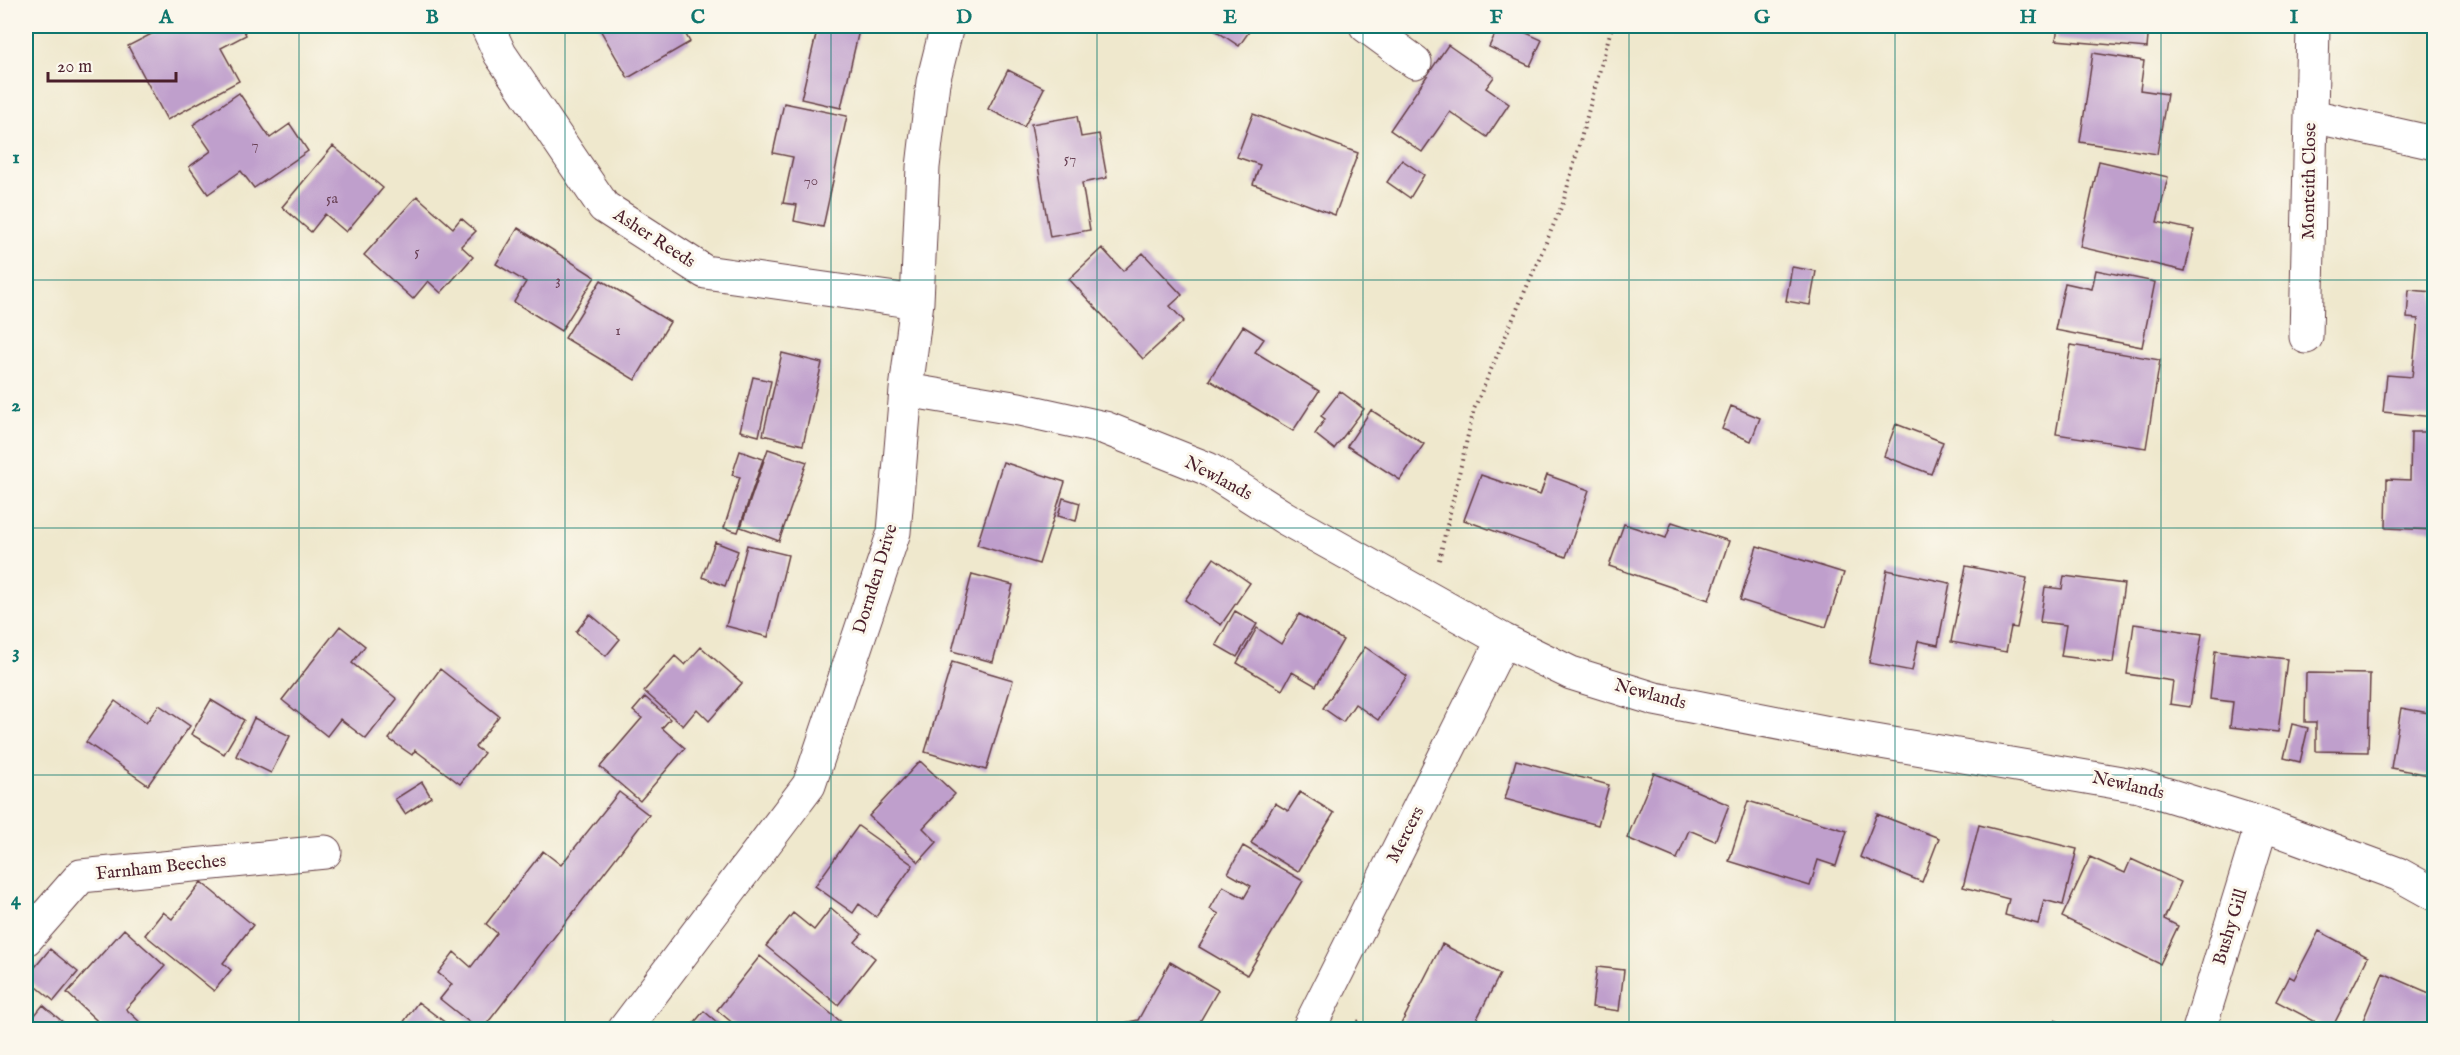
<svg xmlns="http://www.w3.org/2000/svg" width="2460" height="1055" font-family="'IM FELL English',serif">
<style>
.building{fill:#bf9fcc}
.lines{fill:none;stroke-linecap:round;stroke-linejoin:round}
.minor-casing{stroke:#633d43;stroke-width:35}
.path{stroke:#633d43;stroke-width:4;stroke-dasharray:1.5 4.5;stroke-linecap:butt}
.minor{stroke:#fff;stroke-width:33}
.grid{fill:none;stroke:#0f766e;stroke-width:1.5;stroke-opacity:0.55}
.labels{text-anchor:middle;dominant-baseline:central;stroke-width:6;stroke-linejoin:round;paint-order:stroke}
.number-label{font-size:15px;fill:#673f53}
.street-label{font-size:18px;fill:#4a1f2b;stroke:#fbf7ec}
.neatline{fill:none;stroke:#0f766e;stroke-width:2}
.grid-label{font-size:20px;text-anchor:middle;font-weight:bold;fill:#0f766e}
</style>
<rect width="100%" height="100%" fill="#fbf7ec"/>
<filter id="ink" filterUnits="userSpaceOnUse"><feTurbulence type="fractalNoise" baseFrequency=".0167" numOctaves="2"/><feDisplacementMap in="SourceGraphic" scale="12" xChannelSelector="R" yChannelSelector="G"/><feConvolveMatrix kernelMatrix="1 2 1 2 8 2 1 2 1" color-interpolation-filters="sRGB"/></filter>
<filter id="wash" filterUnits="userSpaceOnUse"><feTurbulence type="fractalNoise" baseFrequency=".008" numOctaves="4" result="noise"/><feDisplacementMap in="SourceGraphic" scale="24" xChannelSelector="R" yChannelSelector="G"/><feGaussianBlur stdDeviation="1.35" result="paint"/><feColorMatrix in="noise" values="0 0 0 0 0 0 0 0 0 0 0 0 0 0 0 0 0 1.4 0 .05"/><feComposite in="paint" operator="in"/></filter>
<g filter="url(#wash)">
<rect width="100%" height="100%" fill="#efe8cd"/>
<g id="blocks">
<path class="building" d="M167,26H241L246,35L221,48L239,81L167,120L128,46Z
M598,26H681L690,42L628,78Z
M818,26H860L841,108L801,99Z
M1209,26H1253L1239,46Z
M1499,26H1511L1542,40L1530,66L1489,47Z
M2058,26H2149L2147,48L2056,40Z
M1448,45L1494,77L1486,88L1509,104L1487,137L1450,112L1422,152L1390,130Z
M2093,53L2144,61L2140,90L2167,94L2157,154L2080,142Z
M1008,70L1044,88L1024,127L988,109Z
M239,93L270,138L290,124L308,151L254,188L241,171L208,194L189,167L211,151L193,125Z
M784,103L847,116L823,227L794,221L797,205L783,203L793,157L773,153Z
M1253,114L1358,153L1335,215L1253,184L1260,165L1237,157Z
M1077,116L1081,137L1099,134L1107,178L1082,183L1090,230L1050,237L1031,124Z
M333,146L383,188L346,232L325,214L311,232L282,207Z
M1402,160L1424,175L1410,198L1387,182Z
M2099,161L2168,177L2157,222L2194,230L2185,271L2080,247Z
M417,196L453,228L461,218L476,231L461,246L473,257L441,293L428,281L413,299L364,255Z
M518,228L595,277L561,331L514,302L526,282L496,264Z
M1102,248L1123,271L1143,253L1182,295L1170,306L1184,321L1143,359L1069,279Z
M1792,267L1816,271L1810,305L1786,301Z
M2096,270L2155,282L2142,347L2055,330L2065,283L2092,289Z
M601,280L670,322L635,380L565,338Z
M2409,290L2434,292V417L2383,412L2387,375L2412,377L2418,319L2407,318Z
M1243,326L1264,339L1255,352L1319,391L1293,431L1209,380Z
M2071,345L2160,360L2146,448L2056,434Z
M782,353L822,363L803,445L763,435Z
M753,377L771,381L759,436L740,431Z
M1340,391L1364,409L1334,449L1315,434L1325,419L1321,416Z
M1731,406L1760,418L1751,441L1722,429Z
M1371,410L1424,444L1400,480L1347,446Z
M1896,424L1943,442L1931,474L1884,456Z
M2411,432H2434V530L2386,528L2387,479L2410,480Z
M768,449L807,462L779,541L741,527Z
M740,451L763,459L738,532L724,528L740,477L732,475Z
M1003,462L1065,482L1039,564L977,545Z
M1481,475L1540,495L1547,475L1589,490L1566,557L1464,520Z
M1063,498L1080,503L1076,521L1058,516Z
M1672,522L1729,541L1709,600L1609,566L1624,524L1666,538Z
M715,542L738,551L725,586L702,577Z
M747,545L788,555L768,637L726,626Z
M1757,546L1844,573L1826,627L1740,600Z
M1214,558L1250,583L1221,625L1185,600Z
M1966,566L2027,578L2017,628L2011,627L2006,652L1951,642Z
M1887,570L1950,583L1938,645L1918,641L1912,671L1869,663Z
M972,574L1013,585L993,662L952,651Z
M2064,576L2124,584L2113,663L2061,656L2066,625L2040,622L2045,587L2062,589Z
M1235,611L1257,624L1237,657L1216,645Z
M590,614L620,639L606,656L576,632Z
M1299,614L1343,640L1316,686L1292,672L1282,690L1237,663L1257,628L1281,644Z
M2134,624L2202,634L2190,707L2170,704L2173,681L2127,674Z
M340,626L365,646L352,663L397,699L366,739L340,719L327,736L282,700Z
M701,647L742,683L709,721L697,709L683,726L644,691L675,656L685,665Z
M1365,647L1407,676L1378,720L1355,704L1343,722L1323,708Z
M2215,651L2287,659L2278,732L2230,727L2233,702L2210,699Z
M952,662L1013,680L986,770L925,752Z
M440,669L499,716L475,747L484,753L460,784L415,750L412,755L389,739Z
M2306,673L2370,674L2368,752L2316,751V722H2305Z
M645,697L670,719L662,728L685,748L640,801L600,767L642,718L633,711Z
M211,700L244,720L224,754L191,734Z
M115,701L146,723L159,705L190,726L148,785L86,742Z
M2401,708L2434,714V776L2391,768Z
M254,718L290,736L271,773L236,756Z
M2292,724L2308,728L2300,762L2284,758Z
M1516,760L1609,785L1598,825L1505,799Z
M920,761L955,794L923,828L937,842L919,862L869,816Z
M1654,773L1729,805L1715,841L1689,830L1677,859L1627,838Z
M422,782L431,797L405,814L395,799Z
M619,792L649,815L482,1030H479L440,999L452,984L438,973L454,952L471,967L497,933L486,924L543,851L561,865Z
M1300,792L1334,813L1298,872L1251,843L1275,803L1288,811Z
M1748,801L1847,831L1836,866L1818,860L1810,886L1729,861Z
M1877,814L1939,838L1922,882L1860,857Z
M1979,825L2077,849L2063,905L2044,900L2038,924L2005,915L2009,899L1963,887Z
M858,826L913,865L876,917L859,904L853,913L815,886Z
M1243,846L1303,881L1247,975L1199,947L1219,914L1210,909L1223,886L1244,898L1251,886L1228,873Z
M2090,857L2125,873L2131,859L2181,882L2164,919L2178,926L2160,964L2062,917Z
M201,882L253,925L223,963L231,970L214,991L145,935L163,912L172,919Z
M831,908L862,934L855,942L875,958L838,1005L766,946L793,913L814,930Z
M124,929L165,966L126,1009L142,1024L137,1030H107L67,993Z
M2319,931L2368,957L2331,1030L2276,1001L2289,976L2294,979Z
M1442,944L1500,974L1471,1030H1398Z
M50,949L78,972L54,1001L26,978Z
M760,956L845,1025L841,1030H741L717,1010Z
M1170,962L1218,990L1195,1030H1091L1138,1020Z
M1597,967L1624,970L1619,1011L1592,1007Z
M2383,973L2434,995V1021L2431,1030H2359Z
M418,1002L455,1030H398Z
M43,1005L72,1030H26V1026Z
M704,1011L726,1030H688Z
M2056,1020L2071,1030H2050Z"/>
</g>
</g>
<g filter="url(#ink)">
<use href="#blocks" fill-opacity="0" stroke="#633d43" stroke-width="1.5"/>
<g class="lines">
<defs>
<path id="minor" d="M487,26L500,54L604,207L705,272L917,302
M1366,26L1415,62
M2312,116L2434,143
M2306,337L2313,26
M906,390L1019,409L1105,428L1208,469L1285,518L1503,640L1571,673L1655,699L1834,734L2139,786L2262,824L2398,874L2434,894
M26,939L81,876L325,852
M624,1030L809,785L894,532L906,390L917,302L923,167L933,82L947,26
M1308,1030L1503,640
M2199,1030L2262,824"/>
</defs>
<use href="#minor" class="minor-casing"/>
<path class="path" d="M1439,560L1474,409L1563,203L1612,26
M1357,1021L1374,1030"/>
<use href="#minor" class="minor"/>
</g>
</g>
<path class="grid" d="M299,26V1030M565,26V1030M831,26V1030M1097,26V1030M1363,26V1030M1629,26V1030M1895,26V1030M2161,26V1030M26,280H2434M26,528H2434M26,775H2434"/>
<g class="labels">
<g class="number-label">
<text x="255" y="144">7</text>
<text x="1070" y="158">57</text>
<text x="811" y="180">70</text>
<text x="332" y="198">5a</text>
<text x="417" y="251">5</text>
<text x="558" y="280">3</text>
<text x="618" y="330">1</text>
</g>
<g class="street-label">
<text transform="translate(2310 181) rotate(-89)">Monteith Close</text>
<text transform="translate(654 239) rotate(33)">Asher Reeds</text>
<text transform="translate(1218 479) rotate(28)">Newlands</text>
<text transform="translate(876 579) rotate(-73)">Dornden Drive</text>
<text transform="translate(1650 695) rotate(15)">Newlands</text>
<text transform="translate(2128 786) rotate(13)">Newlands</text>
<text transform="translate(1406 835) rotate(-63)">Mercers</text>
<text transform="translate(161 868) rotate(-6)">Farnham Beeches</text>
<text transform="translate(2231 927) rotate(-73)">Bushy Gill</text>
</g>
</g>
<rect width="2460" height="1055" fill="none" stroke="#fbf7ec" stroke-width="66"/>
<path d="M48 72v9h128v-9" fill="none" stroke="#4a1f2b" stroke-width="3"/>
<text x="57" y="72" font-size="18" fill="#4a1f2b" stroke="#fbf7ec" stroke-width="4.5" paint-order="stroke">20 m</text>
<rect x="33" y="33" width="2394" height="989" class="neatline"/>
<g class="grid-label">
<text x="166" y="23">A</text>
<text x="432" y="23">B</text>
<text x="698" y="23">C</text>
<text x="964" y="23">D</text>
<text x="1230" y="23">E</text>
<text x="1496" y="23">F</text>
<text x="1762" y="23">G</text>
<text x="2028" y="23">H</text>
<text x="2294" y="23">I</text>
<text x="16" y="163">1</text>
<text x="16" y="411">2</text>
<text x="16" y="658">3</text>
<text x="16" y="905">4</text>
</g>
</svg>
